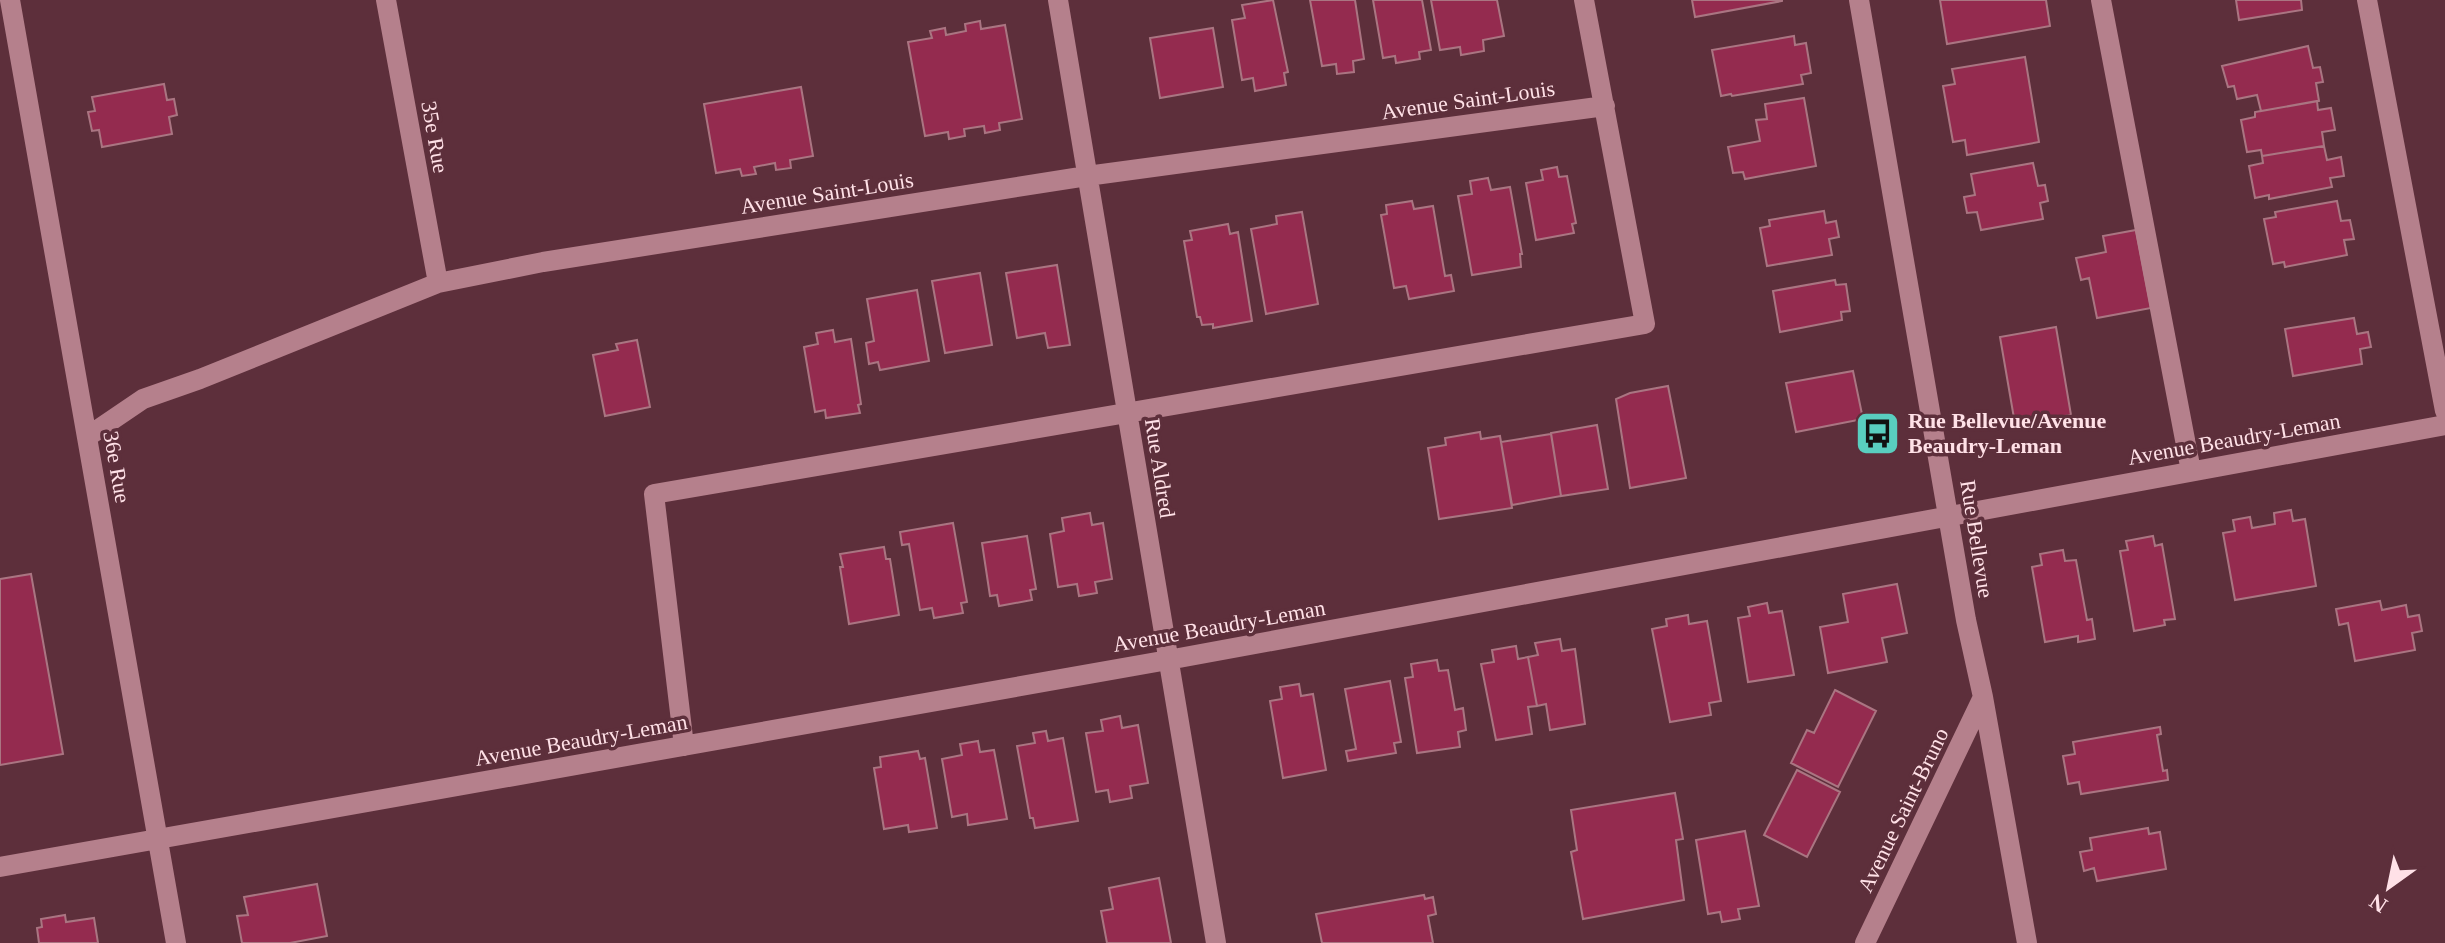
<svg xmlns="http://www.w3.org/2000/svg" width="2445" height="943" font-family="Georgia,serif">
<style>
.building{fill:#942b4f;stroke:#aa7582;stroke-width:2}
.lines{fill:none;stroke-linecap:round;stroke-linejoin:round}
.minor{stroke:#b5808c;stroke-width:20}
.labels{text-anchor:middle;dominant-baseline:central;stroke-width:7;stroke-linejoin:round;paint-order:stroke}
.street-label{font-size:22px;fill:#ffe1e7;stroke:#5d2f3b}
.poi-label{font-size:22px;font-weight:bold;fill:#ffe1e7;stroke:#5d2f3b;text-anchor:start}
</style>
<rect width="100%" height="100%" fill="#5d2f3b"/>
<path class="building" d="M1273,0L1288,72L1284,73L1286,85L1255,91L1253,78L1242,80L1232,20L1245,18L1242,5Z
M1310,0H1355L1364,59L1353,61L1354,72L1337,74L1336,64L1322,66Z
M1373,0H1422L1431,50L1419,52L1420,59L1396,63L1395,56L1383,58Z
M1431,0H1497L1504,36L1483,40L1484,51L1461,55L1460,47L1440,50Z
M1692,0H1782V1L1695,17Z
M1940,0H2046L2050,26L1947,44Z
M2236,0H2301L2302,10L2239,20Z
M980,21L981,29L1005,25L1022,119L999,123L1000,130L985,133L984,126L964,129L965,136L949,139L948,132L925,136L908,42L932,38L930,31L945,28L946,35L966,31L965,24Z
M1213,28L1223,87L1160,98L1150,38Z
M1794,36L1795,45L1806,43L1811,73L1801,75L1803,84L1732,96L1731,94L1721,96L1712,50Z
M2308,46L2313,68L2320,67L2323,82L2316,83L2319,101L2261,111L2257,95L2237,99L2234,86L2228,87L2222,66Z
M2025,57L2039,142L1967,155L1965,140L1953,142L1943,86L1955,84L1952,69Z
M164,84L167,100L174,99L177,115L169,117L172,134L102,147L99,130L92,131L88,112L95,111L92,97Z
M801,87L813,156L790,160L791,168L776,170L775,163L754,167L756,174L742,176L740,169L716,173L704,104Z
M1804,98L1816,166L1745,179L1743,172L1733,173L1728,147L1760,141L1756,120L1767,119L1765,104Z
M2317,101L2318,110L2331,108L2335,130L2322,132L2324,146L2262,156L2261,150L2247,152L2241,120L2255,117V112Z
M2324,146L2327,160L2341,157L2344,176L2330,178L2332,187L2269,199V195L2255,198L2249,166L2263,163L2262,156Z
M2033,163L2038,186L2045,185L2048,201L2040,203L2043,219L1981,230L1977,212L1967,213L1964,197L1975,195L1971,174Z
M1557,167L1559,177L1567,176L1576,223L1572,224L1574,233L1536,240L1526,183L1543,180L1541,170Z
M1488,178L1491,190L1510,187L1522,254H1520L1521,267L1472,275L1458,196L1472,194L1470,181Z
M1412,201L1414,209L1433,206L1445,276L1451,275L1454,291L1409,299L1406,286L1394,288L1381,215L1387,214L1386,205Z
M2337,201L2341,221L2350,220L2354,239L2344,240L2347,255L2285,267L2284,262L2273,264L2264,219L2276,217L2275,212Z
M1824,211L1826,223L1836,221L1839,237L1829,239L1832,255L1767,266L1760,228L1770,226L1769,220Z
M1302,212L1318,304L1266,314L1251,229L1277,224L1276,216Z
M1228,224L1230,234L1238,232L1252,321L1213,328V324L1202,325L1200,317H1197L1184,241L1192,240L1190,231Z
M2136,230L2151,308L2097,318L2089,278L2081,280L2076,258L2106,252L2103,236Z
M1057,265L1070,345L1048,348L1045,333L1017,338L1006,273Z
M980,273L992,345L945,353L932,281Z
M1835,280L1836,285L1846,284L1850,311L1841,312L1842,320L1780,332L1773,291Z
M917,290L929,361L880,370L878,362L869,364L866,343L874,341L867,299Z
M2354,318L2357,334L2368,332L2371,347L2360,349L2362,364L2293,376L2285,329Z
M2056,327L2071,415L2015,424L2000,337Z
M833,330L835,342L851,339L861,404L858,405L860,413L826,418L825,410L815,412L804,347L818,344L816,333Z
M637,340L650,407L605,416L593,355L618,350L616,344Z
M1853,371L1863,419L1796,432L1786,383Z
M1668,386L1686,478L1630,488L1616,399L1630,393Z
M1597,425L1608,489L1561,496L1551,433Z
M1480,432L1481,439L1500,436L1512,508L1439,519L1428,448L1446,445L1445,438Z
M1551,434L1561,496L1512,505L1501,442Z
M2291,510L2293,521L2305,519L2316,586L2235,600L2223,533L2235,531L2233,520L2250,517L2252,528L2275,524L2274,513Z
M1090,513L1092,525L1103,523L1112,579L1095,582L1097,593L1079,596L1077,584L1058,587L1050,534L1064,531L1062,518Z
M953,523L967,602L961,603L963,613L934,618L932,608L920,610L909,544L902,545L900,532Z
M1027,536L1036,589L1030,590L1032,600L999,606L997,595L990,596L982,543Z
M2153,536L2155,546L2162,544L2175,619L2164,620L2165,625L2134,631L2120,551L2128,550L2126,541Z
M884,547L886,559H890L899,615L849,624L840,567H843L840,554Z
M2063,550L2065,561L2076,560L2087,620L2092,619L2095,639L2078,642V636L2045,642L2032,567L2042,565L2040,554Z
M31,574L63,754L0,765V579Z
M1897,584L1907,633L1882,638L1887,662L1828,673L1820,627L1848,622L1843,594Z
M2380,601L2382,610L2406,605L2408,617L2419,615L2422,631L2412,633L2415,650L2355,661L2348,623L2339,625L2336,609Z
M1767,603L1769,613L1782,611L1794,675L1748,682L1738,618L1750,616L1748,607Z
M1688,615L1689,624L1707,621L1721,701L1709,703L1711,715L1670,722L1652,629L1667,626L1666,619Z
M1560,639L1562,651L1575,649L1585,724L1550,730L1546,704L1537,706L1528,657L1538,655L1535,643Z
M1516,646L1518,659L1528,657L1537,706L1528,707L1532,734L1496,740L1481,664L1494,662L1492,650Z
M1437,660L1439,671L1448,670L1455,710L1463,708L1466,730L1458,732L1460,747L1417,753L1405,678L1413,677L1411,664Z
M1390,681L1401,742L1394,743L1396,753L1348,761L1346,751L1356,749L1345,689Z
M1299,684L1301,696L1313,694L1326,770L1283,778L1270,701L1282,699L1280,687Z
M1835,690L1876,711L1838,787L1791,763L1807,730L1814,733Z
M1120,716L1122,728L1138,725L1148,783L1130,786L1132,798L1110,802L1108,790L1096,792L1086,733L1103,731L1101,720Z
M2160,727L2161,734L2157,735L2163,771L2167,770L2168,780L2081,794L2079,782L2068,784L2063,756L2075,754L2073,742Z
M1046,731L1048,741L1063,738L1078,821L1035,828L1033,818H1030L1017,746L1035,743L1033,733Z
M978,741L980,752L994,750L1007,819L968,825L967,814L952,817L942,759L962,755L960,744Z
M918,751L920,759L925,758L937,828L909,832L908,825L884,829L874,768L881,767L880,757Z
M1797,770L1840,792L1807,857L1764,835Z
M1675,793L1683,839L1676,840L1684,900L1583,919L1571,852L1577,850L1571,810Z
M2148,828L2149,834L2160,832L2166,869L2097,881L2094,868L2084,871L2080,852L2092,850L2090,838Z
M1745,831L1759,906L1738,909L1740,919L1722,922L1720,912L1708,914L1696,840Z
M1159,878L1171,943H1107L1101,911L1113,909L1109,888Z
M317,884L327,936L290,943H242L237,916L248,915L244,897Z
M1424,895L1425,899L1433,897L1436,914L1428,916L1433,943H1322L1316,914Z
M65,915L66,922L94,918L98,943H39L37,928L42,927L41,919Z"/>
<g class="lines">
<path class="minor" d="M10,0L176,943
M386,0L438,283
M1058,0L1216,943
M1859,0L1966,620L1983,697L2027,943
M2101,0L2191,471
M2367,0L2445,411
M87,437L143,399L200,379L438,283L543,262L1087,176L1605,106
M684,746L654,494L1645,324L1584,0
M0,867L1168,660L2445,425
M1865,943L1983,697"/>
</g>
<defs>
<symbol id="bus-square" viewBox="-11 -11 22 22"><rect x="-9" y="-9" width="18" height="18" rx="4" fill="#59cebf" stroke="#5d2f3b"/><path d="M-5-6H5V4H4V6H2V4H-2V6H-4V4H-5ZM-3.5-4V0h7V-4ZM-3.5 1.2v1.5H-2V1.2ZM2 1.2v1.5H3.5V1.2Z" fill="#111"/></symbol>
</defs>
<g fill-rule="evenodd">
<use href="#bus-square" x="1852" y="408" width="51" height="51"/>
</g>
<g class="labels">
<g class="street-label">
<text transform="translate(1468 100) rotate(-8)">Avenue Saint-Louis</text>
<text transform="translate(435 137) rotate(80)">35e Rue</text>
<text transform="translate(827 193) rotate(-9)">Avenue Saint-Louis</text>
<text transform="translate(2234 439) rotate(-10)">Avenue Beaudry-Leman</text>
<text transform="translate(117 467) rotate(80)">36e Rue</text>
<text transform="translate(1160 468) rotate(81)">Rue Aldred</text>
<text transform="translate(1977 539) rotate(81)">Rue Bellevue</text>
<text transform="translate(1219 626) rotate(-10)">Avenue Beaudry-Leman</text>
<text transform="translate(581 740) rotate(-10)">Avenue Beaudry-Leman</text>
<text transform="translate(1903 810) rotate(-64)">Avenue Saint-Bruno</text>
</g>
<g class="poi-label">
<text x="1908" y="420">Rue Bellevue/Avenue<tspan x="1908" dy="25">Beaudry-Leman</tspan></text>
</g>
</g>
<g transform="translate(2389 887) rotate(213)" stroke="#5d2f3b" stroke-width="6" paint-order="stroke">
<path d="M0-6L14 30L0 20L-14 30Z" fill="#ffe1e7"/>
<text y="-12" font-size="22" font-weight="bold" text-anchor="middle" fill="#ffe1e7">N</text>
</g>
</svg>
